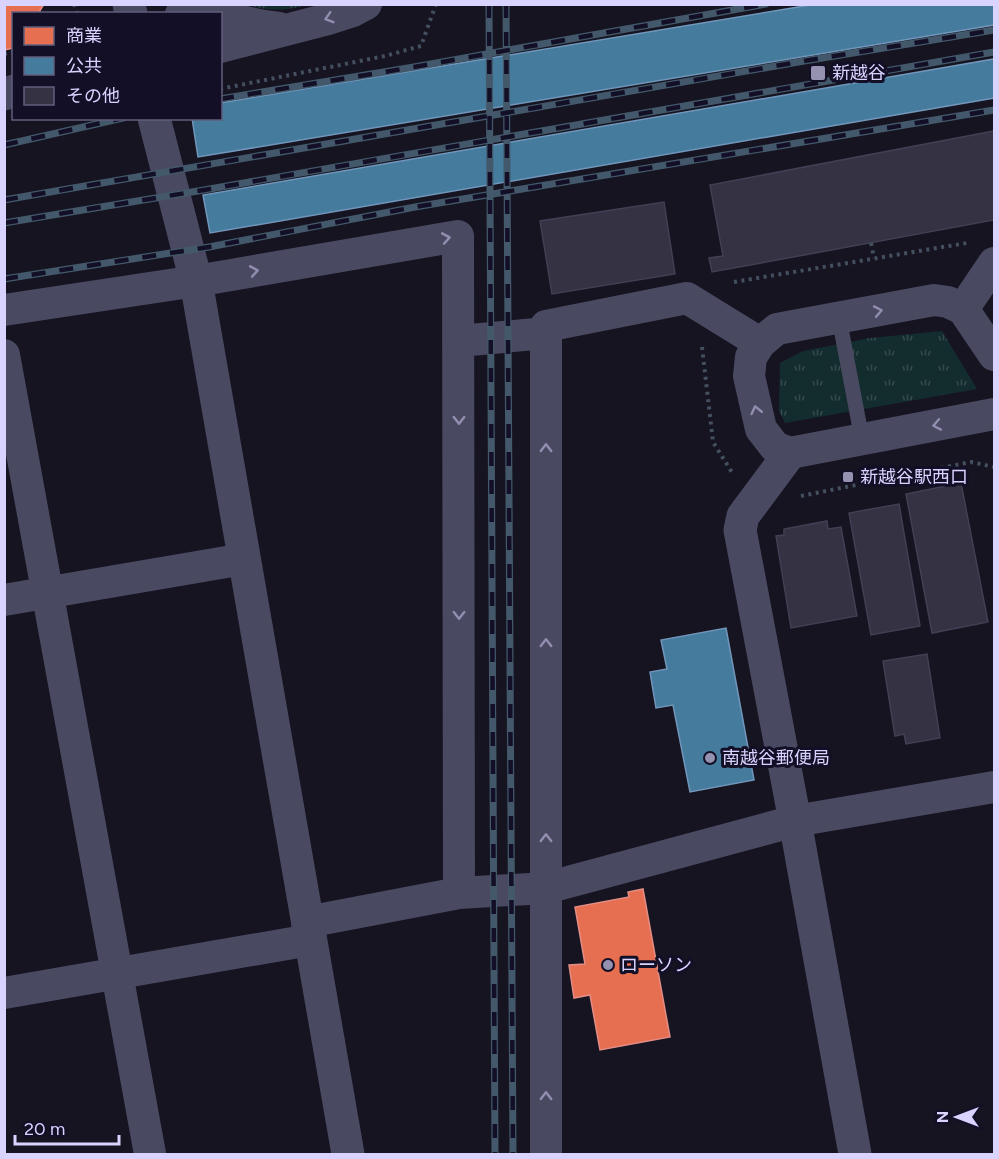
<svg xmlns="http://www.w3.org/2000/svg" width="999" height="1159" font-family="Figtree,'Noto Sans JP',sans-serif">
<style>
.grass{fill:url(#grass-tufts)}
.shops{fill:#e76f51;stroke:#e38d85;stroke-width:1.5}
.public{fill:#457b9d;stroke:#7196ba;stroke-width:1.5}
.building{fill:#343243;stroke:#433f54;stroke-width:1.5}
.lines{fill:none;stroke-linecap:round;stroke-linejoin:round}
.path{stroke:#44505f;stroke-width:4;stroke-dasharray:3 4.5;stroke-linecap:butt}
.service{stroke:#4a4962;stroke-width:15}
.minor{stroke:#4a4962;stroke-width:32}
.tertiary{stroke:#4a4962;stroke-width:33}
.rail-casing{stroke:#43596b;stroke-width:7}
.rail{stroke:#130f26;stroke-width:4.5;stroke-dasharray:14;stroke-linecap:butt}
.oneway{stroke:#928eb0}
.poi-dot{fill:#9591b1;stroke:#130f26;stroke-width:2}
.labels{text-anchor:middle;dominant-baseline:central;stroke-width:6;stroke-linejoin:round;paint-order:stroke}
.poi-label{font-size:18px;fill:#d9d4ff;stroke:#130f26;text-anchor:start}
</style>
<defs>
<pattern id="grass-tufts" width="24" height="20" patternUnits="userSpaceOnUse" patternTransform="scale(1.5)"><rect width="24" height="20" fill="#132c2d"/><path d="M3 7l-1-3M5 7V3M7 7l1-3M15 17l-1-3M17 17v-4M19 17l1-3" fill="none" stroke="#354a4c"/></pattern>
</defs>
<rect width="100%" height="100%" fill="#161421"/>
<path class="grass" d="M248,5H306C287,11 267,11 248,5Z
M942,331L977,389L785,423L779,411L780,363L803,351L870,338Z"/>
<path class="shops" d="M4,4H44L38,14H14V48L4,50Z
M643,889L670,1037L600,1050L590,995L574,998L569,965L585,964L575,907L629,897L628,892Z"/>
<path class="public" d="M816,4H994V25L198,157L192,118H220V103Z
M994,59V98L210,233L203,195Z
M726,628L754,780L690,792L673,705L656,708L650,672L667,669L661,640Z"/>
<path class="building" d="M994,131V220L712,272L709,258L723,256L710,185Z
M664,202L675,274L552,294L540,221Z
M961,483L988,622L932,633L906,494Z
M899,504L920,626L871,635L849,513Z
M827,521L828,529L841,527L857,616L791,628L776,536L784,535V529Z
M927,654L940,738L906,744L904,734L895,736L883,661Z"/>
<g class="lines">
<path class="path" d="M74,4L77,14
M4,54L14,52
M220,89L385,56L421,46L436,4
M871,243L874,258
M734,282L967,243
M702,347L713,442L733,474
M801,496L971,462L994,467"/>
<path class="service" d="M839,318L862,439"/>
<path class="minor" d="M212,4C230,21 255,25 279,28
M181,14L187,4
M220,47L328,19L353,11L366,4
M963,309L994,263
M4,310L196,281L458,236L459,893
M546,333V1154
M459,341L546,333V326L687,298L760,343
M4,355L150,1154
M994,355L963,309L948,302L934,300L777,329L760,343L751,357L749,376L761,429L775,447L790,453L994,414
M4,600L244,559
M307,922L459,893L546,888L795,821L994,787
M4,993L310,940"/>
<path class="tertiary" d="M129,4L131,14
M4,94L14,91
M154,118L196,281L348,1154
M790,453L743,516L740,530L795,821L855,1154"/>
<defs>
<path id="rail" d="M489,4L495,1154
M506,4L513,1154
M220,99L414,67L766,4
M4,145L123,118
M4,200L810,60L994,30
M4,223L204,190L994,52
M4,279L209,247L415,207L994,110"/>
</defs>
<use href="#rail" class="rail-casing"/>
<use href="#rail" class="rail"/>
</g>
<defs><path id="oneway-chevron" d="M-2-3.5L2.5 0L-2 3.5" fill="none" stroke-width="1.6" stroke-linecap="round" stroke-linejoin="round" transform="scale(1.5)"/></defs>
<g class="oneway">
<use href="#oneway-chevron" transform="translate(329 18) rotate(163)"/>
<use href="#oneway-chevron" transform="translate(446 238) rotate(-10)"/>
<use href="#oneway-chevron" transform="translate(254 271) rotate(-10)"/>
<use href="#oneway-chevron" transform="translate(878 311) rotate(-11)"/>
<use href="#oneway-chevron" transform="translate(756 410) rotate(-103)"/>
<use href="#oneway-chevron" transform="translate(459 420) rotate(90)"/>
<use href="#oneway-chevron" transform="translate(937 425) rotate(169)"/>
<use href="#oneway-chevron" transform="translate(546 448) rotate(-90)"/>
<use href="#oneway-chevron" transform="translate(459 615) rotate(90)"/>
<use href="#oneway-chevron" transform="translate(546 643) rotate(-90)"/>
<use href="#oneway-chevron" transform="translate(546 838) rotate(-90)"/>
<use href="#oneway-chevron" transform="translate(546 1096) rotate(-90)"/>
</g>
<g class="poi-dot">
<rect x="810" y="65" width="16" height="16" rx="3"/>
<rect x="842" y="471" width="12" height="12" rx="3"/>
<circle cx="710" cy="758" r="6"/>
<circle cx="608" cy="965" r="6"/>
</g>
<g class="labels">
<g class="poi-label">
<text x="832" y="73">新越谷</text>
<text x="860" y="477">新越谷駅西口</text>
<text x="722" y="758">南越谷郵便局</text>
<text x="620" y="965">ローソン</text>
</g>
</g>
<rect width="999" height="1159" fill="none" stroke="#d9d4ff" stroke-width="12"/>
<rect x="12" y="12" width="210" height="108" fill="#130f26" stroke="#625e7d" stroke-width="1.5"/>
<rect x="24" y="27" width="30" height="18" fill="#e76f51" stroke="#625e7d" stroke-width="1.5"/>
<text x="66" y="42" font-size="18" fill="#d9d4ff">商業</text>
<rect x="24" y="57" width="30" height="18" fill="#457b9d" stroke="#625e7d" stroke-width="1.5"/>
<text x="66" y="72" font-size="18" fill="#d9d4ff">公共</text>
<rect x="24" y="87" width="30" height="18" fill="#343243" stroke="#625e7d" stroke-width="1.5"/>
<text x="66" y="102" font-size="18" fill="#d9d4ff">その他</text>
<g transform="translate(957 1117) rotate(270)" stroke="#130f26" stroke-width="4.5" paint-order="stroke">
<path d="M0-4.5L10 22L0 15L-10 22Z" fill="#d9d4ff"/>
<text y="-9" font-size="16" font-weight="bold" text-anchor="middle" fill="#d9d4ff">N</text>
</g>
<path d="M15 1135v9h104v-9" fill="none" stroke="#d9d4ff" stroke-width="3"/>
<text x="24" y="1135" font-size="18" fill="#d9d4ff" stroke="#130f26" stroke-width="4.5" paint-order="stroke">20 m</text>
</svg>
